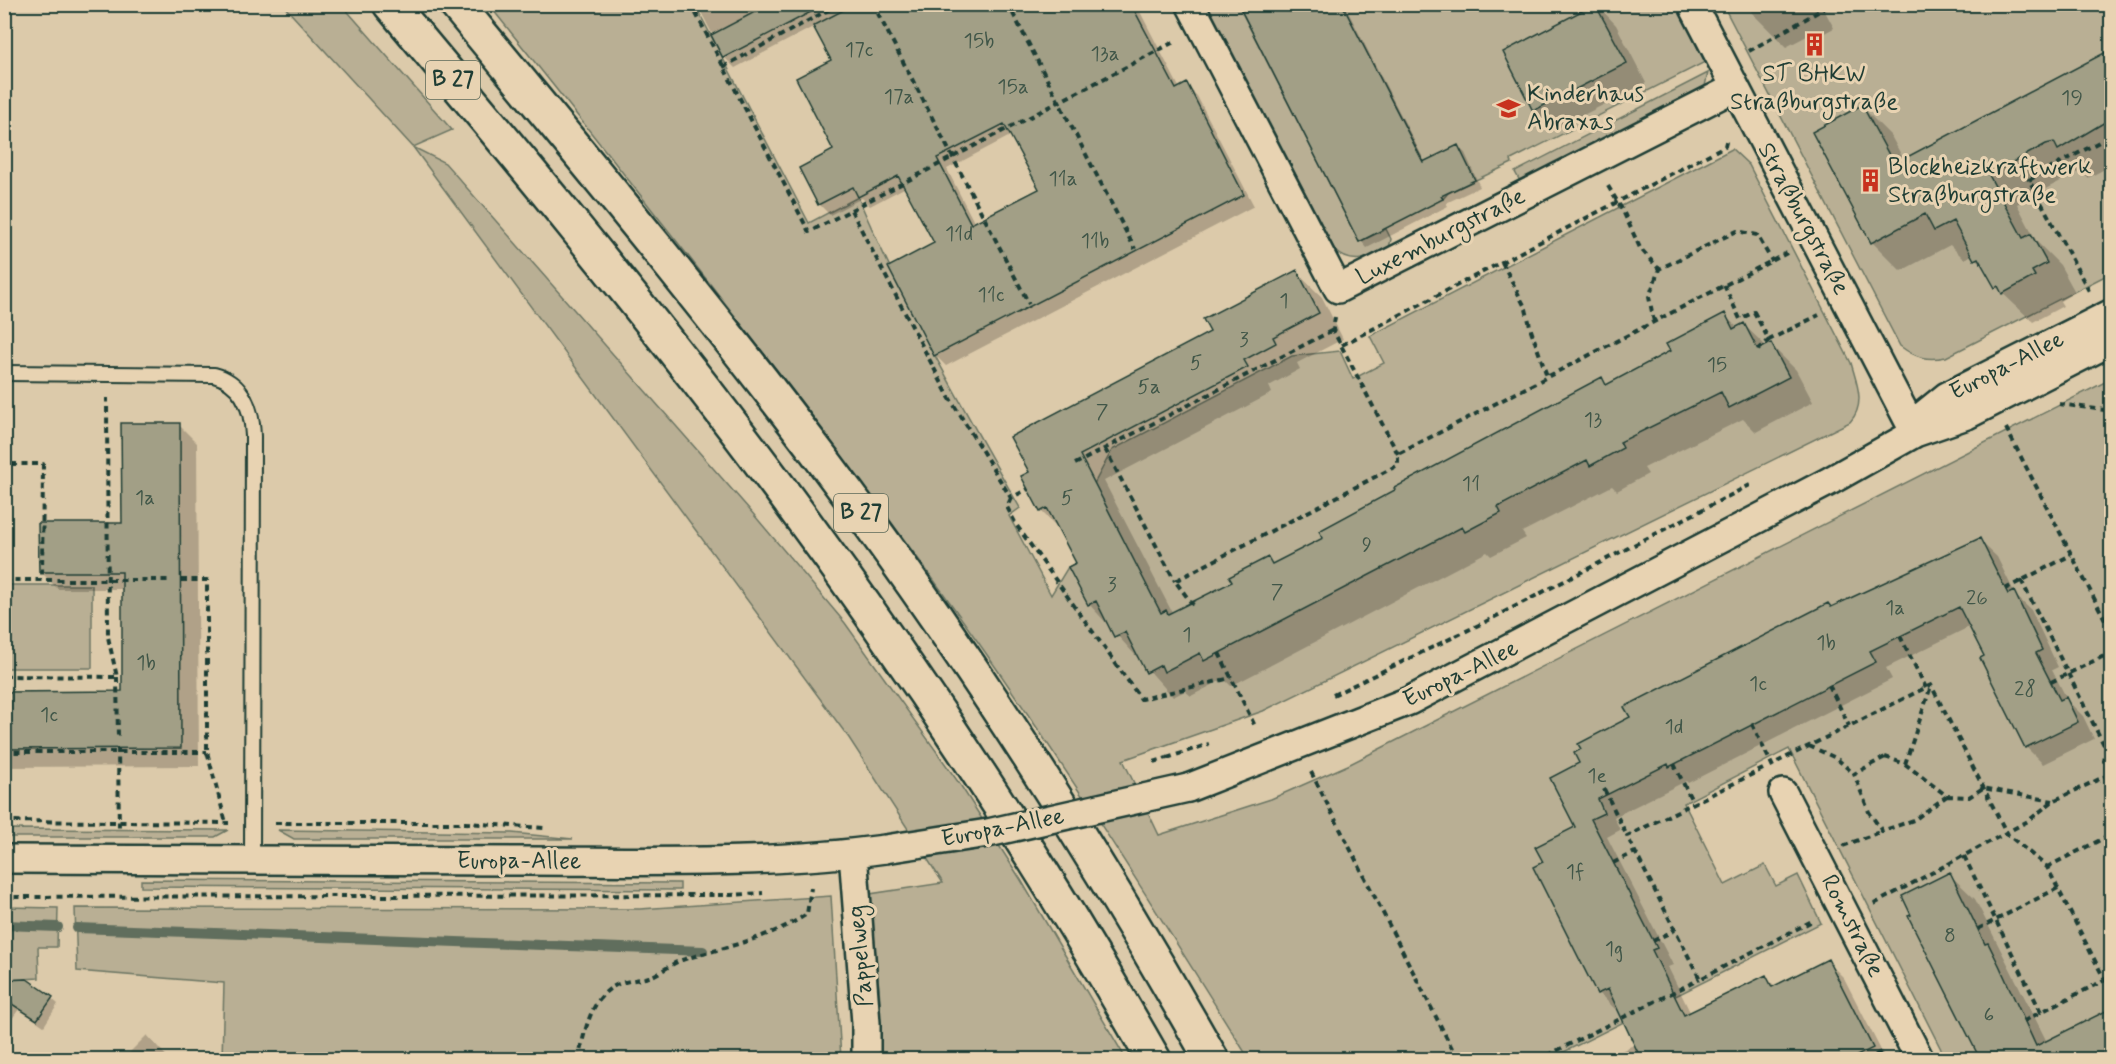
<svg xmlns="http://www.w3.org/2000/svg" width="2116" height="1064" font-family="Mynerve,sans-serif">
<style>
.green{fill:#b9af94;stroke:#6c7664;stroke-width:1.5}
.shadow{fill:#0003;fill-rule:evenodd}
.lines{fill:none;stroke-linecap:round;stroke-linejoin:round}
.stream{stroke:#606e5d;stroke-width:10}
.building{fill:#a29f86;stroke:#1f3d34;stroke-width:1.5;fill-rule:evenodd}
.lane-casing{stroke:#1f3d34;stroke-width:18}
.street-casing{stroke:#1f3d34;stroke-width:32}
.highway-casing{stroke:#1f3d34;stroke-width:38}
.path{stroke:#1f3d34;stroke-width:4;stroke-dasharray:6 4.5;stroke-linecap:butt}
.lane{stroke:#e8d3b2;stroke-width:14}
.street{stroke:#e8d3b2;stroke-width:27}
.highway{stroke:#e8d3b2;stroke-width:33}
.street-bridge-casing{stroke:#1f3d34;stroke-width:32;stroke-linecap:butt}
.path-bridge{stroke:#1f3d34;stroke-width:4;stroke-dasharray:6 4.5;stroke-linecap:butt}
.street-bridge{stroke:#e8d3b2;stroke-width:27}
.labels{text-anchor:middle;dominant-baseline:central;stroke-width:6;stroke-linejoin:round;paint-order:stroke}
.number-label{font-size:21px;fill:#405648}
.shield{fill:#e8d3b2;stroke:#5b6a5a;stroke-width:1.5}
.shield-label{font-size:22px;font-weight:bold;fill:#1f3d34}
.poi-label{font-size:24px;fill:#1f3d34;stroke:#e8d3b2;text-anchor:start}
.street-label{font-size:24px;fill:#1f3d34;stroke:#e8d3b2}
</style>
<rect width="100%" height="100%" fill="#dccaaa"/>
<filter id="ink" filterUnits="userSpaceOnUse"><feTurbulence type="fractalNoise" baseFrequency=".0167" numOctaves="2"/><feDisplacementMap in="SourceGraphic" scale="12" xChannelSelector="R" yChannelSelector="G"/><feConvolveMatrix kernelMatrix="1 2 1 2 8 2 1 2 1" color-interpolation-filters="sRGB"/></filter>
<g filter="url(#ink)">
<path class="green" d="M283,5H342L452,130L413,147L445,163L749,509L845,623L961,786L1021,880L1126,1059H880V1000L870,894L943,883L849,738L413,147Z
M489,5H695L809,223L858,197C904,305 962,406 1020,508L1009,516L1051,595L1068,567L1122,538L1094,484L1112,450L1292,356L1340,351L1353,379L1384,363L1370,336L1732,149L1749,165L1851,363C1857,384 1866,404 1850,422L1263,711L1123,760L1159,835L1271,799L1348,765L2111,379V1059H1946L1789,749L1684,803L1725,885L1765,865L1776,886L1798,875L1821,923L1550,1059H1249C1148,897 1046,734 933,579C790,383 640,193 489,5Z
M1208,5H1238L1359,242L1386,229L1391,239L1389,248C1370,258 1352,267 1335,250Z
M1342,5H1676L1705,62L1511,160L1512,163L1448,193L1443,199Z
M1723,5H2111V273L1946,357C1927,361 1916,358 1900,346Z
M1708,73L1705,86L1520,181L1515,172Z
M5,585H92V668H5Z
M5,829L228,830L215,837H5Z
M278,830L512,833L573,839H294Z
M141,880L680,883V890L141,887Z
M831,896L841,1059H222L224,983L77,971L75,908L640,909Z
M4,907L58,908L57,947H38L39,978L5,980Z"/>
<path class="shadow" d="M697,4H1136L1180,89L1186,85L1197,96L1254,206L946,366L935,355L890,268L936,244L906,187L870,206L862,198L830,215L819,204L835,150L833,60L815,26L735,68L724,57ZM1012,135L1041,190L975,224L947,169Z
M1239,4H1344L1425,162L1458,147L1465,153L1480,187L1446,203L1448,206L1367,248L1361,241Z
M1747,4H1821L1834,28L1813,39L1809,35L1786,47L1752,13Z
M1597,5L1616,25L1646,83L1554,130L1535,110L1505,52Z
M2112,52V165L2088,178L2081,171L2076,173L2017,204L2037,242L2060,265L2075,292L2060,301L2063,306L2033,322L1996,287L1987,270L1972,255L1964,259L1950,245L1901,271L1872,242L1862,107L1891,136L1904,160Z
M1296,272L1322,297L1343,339L1297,363L1300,369L1269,386L1272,393L1104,481L1173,614L1234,583L1268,559L1274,564L1325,538L1601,379L1608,385L1672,352L1724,315L1738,328L1744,325L1767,347L1771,345L1796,370L1813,402L1756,432L1743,419L1644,468L1648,474L1617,491L1612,486L1522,532L1526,538L1491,556L1487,552L1231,686L1224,679L1191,696L1185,691L1173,697L1089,604L1070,567L1078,564L1061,531L1041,511L1023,477Z
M179,425L197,443L199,766L4,767V693H124L123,589H58L40,571L123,524Z
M1979,540L1997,557L2016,596L2031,610L2058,667L2052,670L2068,701L2083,716L2094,739L2043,764L2026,747L1971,626L1886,668L1892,679L1688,783L1686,781L1614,817L1620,830L1607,837L1673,965L1668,967L1691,1014L1765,976L1776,987L1827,961L1844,978L1886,1060H1604L1635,1044L1619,1009L1616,1010L1599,993L1535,868L1545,863L1577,828L1581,764L1832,609Z
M1949,874L1975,899L2047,1042L2112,1010V1060H1982L1910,917Z
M30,980L58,1004L44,1026L19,1009L4,1030V981Z
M147,1035L170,1060H122Z"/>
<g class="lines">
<path class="stream" d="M4,925L58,927
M77,928L703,951"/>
</g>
<path class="building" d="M770,4H826L723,58L711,35Z
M855,4H1131L1176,89L1187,83L1244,195L934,356L888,267L934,243L898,176L858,197L853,187L818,205L799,168L833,150L796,78L831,60L813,26ZM1004,124L1039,189L971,224L937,158Z
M1238,4H1342L1423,162L1458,145L1475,180L1441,196L1443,199L1359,242Z
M1595,4L1627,63L1533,111L1503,52Z
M2112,49V118L2058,150L2054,142L2046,144L1989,175L2023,238L2031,234L2047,263L2032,271L2035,276L2002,294L1998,286L1995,288L1978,258L1974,260L1953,221L1934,231L1925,214L1871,243L1812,132L1862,105L1894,164Z
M1297,270L1319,313L1273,337L1276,343L1244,360L1248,367L1080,455L1161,613L1166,610L1168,614L1232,582L1229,577L1268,557L1272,564L1323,538L1319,531L1395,490L1394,488L1602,377L1606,385L1670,351L1666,344L1725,313L1733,329L1744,323L1758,350L1771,343L1789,377L1729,408L1721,392L1620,442L1623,448L1590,466L1587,460L1498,507L1501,513L1465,532L1462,527L1204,661L1200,653L1164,672L1161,665L1146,673L1125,632L1114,637L1096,601L1088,605L1068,567L1076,563L1047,508L1040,512L1021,476L1029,472L1010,437L1210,332L1203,319Z
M121,423H180L181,748L4,749V692L122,691V572H39L38,523H122Z
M1980,538L2008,594L2014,591L2042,650L2036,653L2060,700L2066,697L2078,722L2025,748L1980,658L1984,656L1959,607L1870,651L1876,662L1669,767L1668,764L1598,799L1604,813L1591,819L1657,948L1652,950L1684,1015L1766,975L1772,987L1828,959L1873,1048L1851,1059H1641L1608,989L1597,994L1533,867L1543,862L1535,847L1575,827L1550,778L1579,763L1574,753L1581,749L1578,744L1630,717L1624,707L1828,603L1831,607Z
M1950,872L1985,944L1988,943L1999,965L2036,1046L2112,1008V1059H1980L1908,916L1911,915L1902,896Z
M27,979L53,997L37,1020L4,999V980Z"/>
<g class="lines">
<defs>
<path id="lane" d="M4,373L214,375C243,383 252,409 253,436L252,861"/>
<path id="street" d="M1190,4L1338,289L1734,88
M1692,4L1915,433
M1915,433L1921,417L1947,396L2112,313
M1188,788L1409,701L1828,482L1915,433L1967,415L2112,341
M1783,793L1920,1060
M853,853L866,1023V1060
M4,859C179,860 353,860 527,861C646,861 768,865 885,849"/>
<path id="highway" d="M390,4C515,153 640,303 757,458C902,650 1035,851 1154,1060
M456,4C581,155 707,306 825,463C967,652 1095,853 1212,1060"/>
</defs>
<use href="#lane" class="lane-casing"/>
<use href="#street" class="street-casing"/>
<use href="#highway" class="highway-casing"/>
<path class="path" d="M691,4L809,232L851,210L949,397L1011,498L1028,489
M873,4L1029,304
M1008,4L1135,249
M1749,51L1832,4
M723,67L839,4
M2110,119L2112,123
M1608,186L1623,211L1640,248L1659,269
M851,210L1176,41
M1502,262L1526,309L1531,330L1547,376
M1724,285L1740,319L1754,312L1769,340L1819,315
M2089,291L2029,180L2099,142L2112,139
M1335,317L1333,330L1398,454
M1654,322L1649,297L1659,269L1737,231L1757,235L1772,261
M1342,345L1725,146L1727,138
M1758,350L1769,340
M2059,404L2112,411
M2006,428L2112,633
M1105,449L1175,581
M11,464H43L42,580
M1075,464L1333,330
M1011,498L1007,507L1017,526L1141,699L1231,678
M4,580H170
M181,580H207V752L226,823
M2021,580L2107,751
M2005,589L2071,555
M1193,605L1175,581L1398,465V454L1787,253
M1900,636L1926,688
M1219,653L1256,728
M2105,655L2112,699
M4,676L117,677L108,637L107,398
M117,677L118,738
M2051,682L2112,652
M1829,685L1849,726
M1333,695L1485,622L1750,485
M2112,715L2104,761L2112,783
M1752,724L1773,767
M1809,746L1836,758L1854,774
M118,748L119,831
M4,752H207
M1885,757L1905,764L1947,796L1914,820L1882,831L1869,812L1854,774Z
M1167,758L1209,744
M1777,762L1931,685L2007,834L2047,867L2112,994
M1674,764L1693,803
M1905,764L1931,686
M1763,769L1627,836L1700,979L1814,920
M1311,772L1458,1060
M1604,789L1627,836
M1947,796L1969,797L1983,788L2053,801
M4,821L229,823
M275,823H465L544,828
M1843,846L1882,831
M1964,856L2041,1012L2105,980
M1613,863L1635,852
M2047,867L2112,834
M4,897L731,895L763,893
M1874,904L2028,821L2053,801L2112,773
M1978,929L2058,888
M1653,941L1675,930
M2024,1021L2041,1012
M578,1060C583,1040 588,1010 603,995C616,980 631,982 649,977C660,974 670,964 682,960C724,947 769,939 807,914L811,888
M1538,1060L1700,979
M1866,1060L1881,1052"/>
<use href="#lane" class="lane"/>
<use href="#street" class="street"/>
<use href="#highway" class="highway"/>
<defs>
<path id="street-bridge" d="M885,849L988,833L1188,788"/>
</defs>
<use href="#street-bridge" class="street-bridge-casing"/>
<path class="path-bridge" d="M1154,762L1167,758"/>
<use href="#street-bridge" class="street-bridge"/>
</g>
</g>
<defs>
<symbol id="building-bare" viewBox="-9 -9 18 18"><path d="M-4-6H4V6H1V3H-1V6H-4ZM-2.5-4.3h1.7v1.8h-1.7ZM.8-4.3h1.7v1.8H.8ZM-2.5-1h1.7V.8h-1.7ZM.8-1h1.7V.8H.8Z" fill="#c8321e" stroke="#e8d3b2" stroke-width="2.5" paint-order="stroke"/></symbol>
<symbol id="school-bare" viewBox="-9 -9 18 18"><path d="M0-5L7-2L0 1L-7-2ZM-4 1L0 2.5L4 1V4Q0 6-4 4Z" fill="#c8321e" stroke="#e8d3b2" stroke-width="2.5" paint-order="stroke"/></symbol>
</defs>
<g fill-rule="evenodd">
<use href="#building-bare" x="1798" y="28" width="33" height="33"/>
<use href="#school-bare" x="1492" y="92" width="33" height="33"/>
<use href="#building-bare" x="1854" y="164" width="33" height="33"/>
</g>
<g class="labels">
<g class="number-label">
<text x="979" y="41">15b</text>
<text x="859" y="50">17c</text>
<text x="1105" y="54">13a</text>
<text x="1013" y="87">15a</text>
<text x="899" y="97">17a</text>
<text x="2072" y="98">19</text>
<text x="1063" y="179">11a</text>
<text x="959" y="234">11d</text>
<text x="1095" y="241">11b</text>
<text x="991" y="295">11c</text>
<text x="1284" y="301">1</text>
<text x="1244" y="340">3</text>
<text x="1196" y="363">5</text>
<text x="1717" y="365">15</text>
<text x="1149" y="387">5a</text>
<text x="1102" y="412">7</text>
<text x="1593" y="420">13</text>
<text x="1471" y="484">11</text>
<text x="145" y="498">1a</text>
<text x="1067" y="498">5</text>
<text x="1367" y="545">9</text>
<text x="1112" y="585">3</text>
<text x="1277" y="592">7</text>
<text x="1977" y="598">26</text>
<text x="1895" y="608">1a</text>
<text x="1187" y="635">1</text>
<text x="1826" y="643">1b</text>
<text x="146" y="663">1b</text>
<text x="1758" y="684">1c</text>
<text x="2025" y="689">28</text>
<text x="49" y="715">1c</text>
<text x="1674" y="727">1d</text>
<text x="1597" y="776">1e</text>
<text x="1575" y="872">1f</text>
<text x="1950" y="936">8</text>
<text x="1614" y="949">1g</text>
<text x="1989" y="1015">6</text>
</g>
<g class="shield">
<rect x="426" y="61" width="54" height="38" rx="4.5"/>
<rect x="834" y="494" width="54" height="38" rx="4.5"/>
</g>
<g class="shield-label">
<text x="453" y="80">B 27</text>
<text x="861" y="513">B 27</text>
</g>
<g class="poi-label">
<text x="1814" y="74" text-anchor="middle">ST BHKW<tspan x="1814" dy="28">Straßburgstraße</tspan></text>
<text x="1527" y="94">Kinderhaus<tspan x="1527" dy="28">Abraxas</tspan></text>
<text x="1888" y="167">Blockheizkraftwerk<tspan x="1888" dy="28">Straßburgstraße</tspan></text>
</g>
<g class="street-label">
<text transform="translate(1803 219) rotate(62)">Straßburgstraße</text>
<text transform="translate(1441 237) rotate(-27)">Luxemburgstraße</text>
<text transform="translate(2007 366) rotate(-27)">Europa-Allee</text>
<text transform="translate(1461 674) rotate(-26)">Europa-Allee</text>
<text transform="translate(1003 828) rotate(-11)">Europa-Allee</text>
<text x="519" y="861">Europa-Allee</text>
<text transform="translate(1852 926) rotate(63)">Romstraße</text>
<text transform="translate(861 956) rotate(-95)">Pappelweg</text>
</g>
</g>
<rect width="2116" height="1064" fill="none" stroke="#e8d3b2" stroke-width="24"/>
<rect x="12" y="12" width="2092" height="1040" fill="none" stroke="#1f3d34" stroke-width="2" filter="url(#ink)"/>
</svg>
